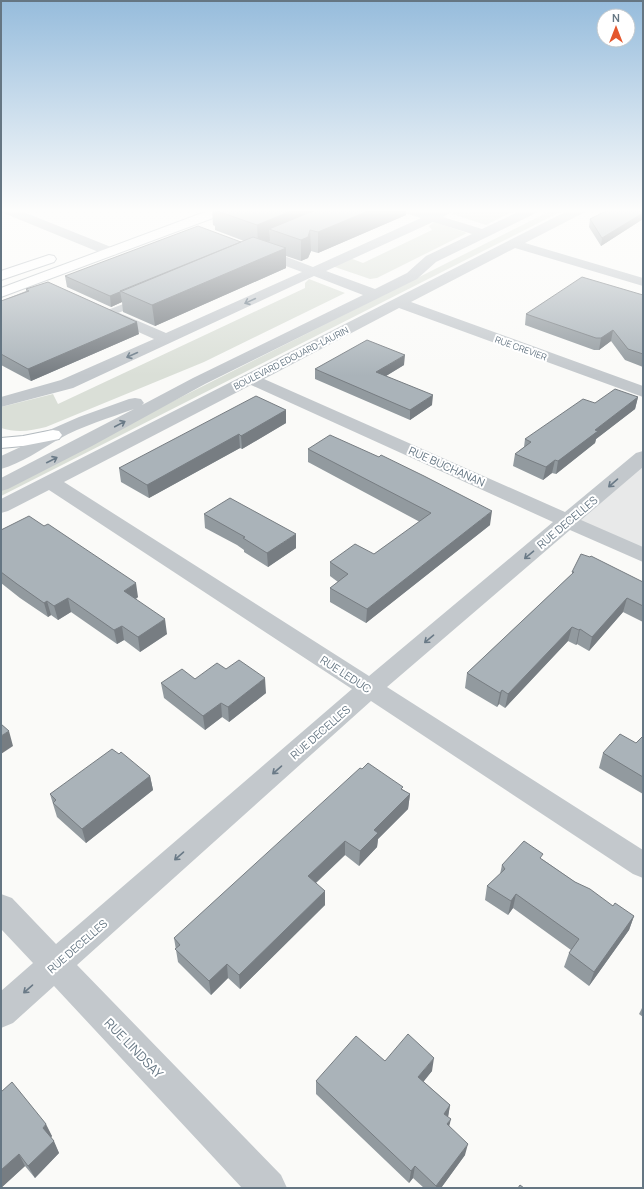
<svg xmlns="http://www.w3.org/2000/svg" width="644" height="1189" font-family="Manrope,sans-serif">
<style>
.built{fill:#e8e9e9}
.green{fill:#dadfd7}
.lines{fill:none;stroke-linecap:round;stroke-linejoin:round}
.secondary-casing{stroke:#b3babf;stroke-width:2}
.lane{fill:#c3c8cc;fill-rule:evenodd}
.street{fill:#c3c8cc;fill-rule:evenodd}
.secondary{fill:#fff;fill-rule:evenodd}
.wall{fill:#929a9f}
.shaded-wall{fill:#777d82}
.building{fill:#aab3b9;stroke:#777d82}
.oneway{stroke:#6a7a87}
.labels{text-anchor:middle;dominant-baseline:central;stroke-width:4;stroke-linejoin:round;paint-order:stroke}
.far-street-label{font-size:9px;fill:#657683;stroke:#fff}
.street-label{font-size:11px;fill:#657683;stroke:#fff}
.near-street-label{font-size:13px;fill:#657683;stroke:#fff}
</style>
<rect width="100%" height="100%" fill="#fafaf8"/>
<path class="built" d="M643,454V555L569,521Z"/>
<path class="green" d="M481,209H518L486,225L452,214L454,212C468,211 465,216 481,209Z
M554,209H566L1,496V488Z
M434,222L467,233L377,278L370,279L332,266L350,258L363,263L432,230L429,226Z
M309,279L345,293L204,362L46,427C31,431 16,433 1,428V407L53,394L58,404L305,288V283Z"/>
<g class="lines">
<defs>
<path id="secondary" d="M213,209H231L229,212L1,297V288Z
M49,255L54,256L56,259L54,262L1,280V271Z
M53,430L59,431L62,435L59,439L23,446L1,448V438L23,436Z"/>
</defs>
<use href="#secondary" class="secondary-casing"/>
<path class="lane" d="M144,296L150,299L148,301L113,315H105L103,313L105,311Z"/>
<path class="street" d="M1,209H16L116,249L118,252L116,255H106L1,212Z
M399,209H418L431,213L441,209H457L443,217L482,229L524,209H540L538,212L436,262L417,279L205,384L92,446L8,489L1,491V478L134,409C109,418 82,426 59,439C40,450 22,463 1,469V456L27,444L47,431L79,417L129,399L135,398L141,399L144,403L142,405L193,378L363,295L314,276L73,388L1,407V397L61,380L154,339L105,317L103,314L105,311L110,310L115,311L166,333L302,272L253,254L251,251L253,248H263L313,267L421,218L401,212ZM433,222L472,234L426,256L407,273L375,289L326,271Z
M571,209H587L585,212L525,243L643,278V286L515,248L411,302L643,386V397L399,308L264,379L565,512L636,453L643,451V467L581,520L643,547V562L570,530L387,687L643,850V878L633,874L371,701L77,965L281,1175L287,1188H242L54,986L13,1023L1,1028V991L33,963L1,929V894L12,898L56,944L352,689L49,490L8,511L1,513V499ZM251,385L553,522L369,676L64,482Z"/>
<use href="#secondary" class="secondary"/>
</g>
<path class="wall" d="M212,209H406V215L318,253L311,251L308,258L301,261L286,256V268L155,326L123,312L122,302L111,307L67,287L65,276L241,242L244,241L215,230V226L213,225Z
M643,209V219L601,246L589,227L590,219Z
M26,289L139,334L31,381L1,365V301L26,291Z
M643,295V367L625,360L611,341L599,350H594L525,325L526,314Z
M404,365L386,376L432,405L410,420L315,379V369Z
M638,397L635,409L596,439L595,443L556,474L552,473L543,480L513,466L515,454L524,447L525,439L595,403Z
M286,410V423L242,449L240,448L149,498L121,482L119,468Z
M308,449L490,525L366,623L330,602V588L338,582L330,576V562L374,554L420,522L308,462Z
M204,514L296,548L268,567L244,552V550L237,545L205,528Z
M1,530L138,597L136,599L167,634L140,652L124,640L117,644L71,612L58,620L51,615L48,617L20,598L1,583Z
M572,572L643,582V622L623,612L589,651L577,644L576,645L568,641L505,708L499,704L497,707L465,688L467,673L572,574Z
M226,669L266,693L229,722L222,717L205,730L164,698L161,683L195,679Z
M643,738V794L599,768L603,753L636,743Z
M119,754L150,776L153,790L86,843L57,817L50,794Z
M402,789L410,794L408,809L378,839L377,847L359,866L345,855L316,883L325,905L240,989L228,978L211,995L178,962L174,938Z
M542,859L575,882L613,906L634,916L629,930L589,986L564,967L569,953L571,950L513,908L508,915L485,900L487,886L500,874L502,865Z
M643,1006V1017L639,1014Z
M385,1061L432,1071L423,1081L450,1105L448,1117L449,1126L465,1155L441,1188H424L413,1178L409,1183L316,1094V1081Z
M1,1092L52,1136L51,1137L59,1153L35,1178L25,1166L1,1188Z"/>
<path class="shaded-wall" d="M296,209H344L269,229L270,241L258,246L257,225Z
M373,209H406V215L318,253V232Z
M643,213V219L601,246L602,238Z
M310,230L311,251L308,258L301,261V240Z
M286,248V268L155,326L152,305Z
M120,291L122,302L111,307L110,296Z
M137,322L139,334L31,381L28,369Z
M613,330L611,341L599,350L601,338Z
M405,355L404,365L376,382V372Z
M433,395L432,405L410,420V410Z
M638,397L635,409L596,439L595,443L556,474L558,461L595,430Z
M286,410V423L242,449L241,436Z
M239,434L240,448L149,498L147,485Z
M555,460L552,473L543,480L546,467Z
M492,511L490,525L366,623L367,609Z
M296,534V548L268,567L267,553Z
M136,583L138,597L126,605L124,591Z
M68,598L71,612L58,620L54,606Z
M627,598L623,612L589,651L592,637Z
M47,601L51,615L48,617L44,603Z
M165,619L167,634L140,652L138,637Z
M122,626L124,640L117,644L114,630Z
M572,627L568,641L505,708L508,694Z
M580,629L577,644L576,645L579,630Z
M265,678L266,693L229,722L228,707Z
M502,690L499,704L497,707L500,693Z
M221,703L222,717L205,730L203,716Z
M9,731L13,746L1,754V736Z
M150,776L153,790L86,843L82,829Z
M410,794L408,809L378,839L377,847L359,866L360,851L374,830Z
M345,841V855L308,890V876Z
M325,891V905L240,989L239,975Z
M516,894L513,908L508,915L511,901Z
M634,916L629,930L589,986L594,972Z
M227,964L228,978L211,995L209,981Z
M434,1058L432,1071L417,1090L418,1077Z
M450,1105L448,1117L444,1114Z
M451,1119L448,1131L447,1124Z
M46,1124L52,1136L49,1140L43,1128Z
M54,1141L59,1153L35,1178L28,1166Z
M468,1144L465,1155L441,1188H436V1186Z
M19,1154L25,1166L1,1188V1170Z
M415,1166L413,1178L409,1183L411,1171Z"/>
<path class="building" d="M215,209H296L257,225L214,210Z
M318,209H373L318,232L310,230L308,237L301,240L269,229Z
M610,209H643V213L602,238L590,219Z
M198,226L241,242L110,296L65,276Z
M253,237L286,248L152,305L120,291Z
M582,277L643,295V354L628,349L613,330L601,338H596L526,314Z
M48,282L137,322L28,369L1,354V301L29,291L26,289Z
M367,340L405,355L376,372L433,395L410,410L315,369Z
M615,389L638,397L595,430L598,431L558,461L555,460L546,467L515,454L531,442L525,439L583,399L595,403Z
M256,396L286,410L241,436L239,434L147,485L119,468Z
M330,435L379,457L381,455L424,476L492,511L367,609L330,588L348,574L330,562L355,544L374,554L431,513L308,449Z
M230,498L296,534L267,553L243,538L245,537L236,532L204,514Z
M29,516L44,526L48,524L136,583L124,591L165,619L138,637L122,626L114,630L68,598L54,606L47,601L44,603L17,584L1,572V530Z
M581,554L590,557L591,556L643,582V606L627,598L592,637L580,629L579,630L572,627L508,694L502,690L500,693L467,673L574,572H572Z
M239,660L265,678L228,707L221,703L203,716L161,683L182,669L195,679L217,663L226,669Z
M1,724L9,731L1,736Z
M620,734L636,743L642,737L643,738V777L603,753Z
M112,749L119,754L121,752L150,776L82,829L53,803L56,800L50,794Z
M368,763L403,787L401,789L410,794L374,830L378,833L360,851L345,841L308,876L325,891L239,975L227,964L209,981L175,949L180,945L174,938L360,768L362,769Z
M524,841L543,854L540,858L575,882L590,889L613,906L615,903L634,916L594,972L569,953L579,939L516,894L511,901L487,886L505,869L502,865Z
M408,1034L434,1058L418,1077L450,1105L444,1114L451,1119L447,1124L468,1144L436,1186L415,1166L411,1171L316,1081L356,1036L385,1061Z
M12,1082L46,1124L43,1128L54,1141L28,1166L19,1154L1,1170V1092Z
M520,1185L524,1188H518Z"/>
<defs><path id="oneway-shaft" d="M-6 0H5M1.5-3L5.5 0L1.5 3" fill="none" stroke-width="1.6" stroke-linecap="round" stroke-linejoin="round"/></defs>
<g class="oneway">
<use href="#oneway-shaft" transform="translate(250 301) rotate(155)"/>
<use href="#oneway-shaft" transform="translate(132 355) rotate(156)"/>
<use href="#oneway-shaft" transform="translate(120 424) rotate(-28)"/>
<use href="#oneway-shaft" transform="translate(52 460) rotate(-27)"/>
<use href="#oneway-shaft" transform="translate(613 483) rotate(139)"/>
<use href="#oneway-shaft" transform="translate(529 555) rotate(140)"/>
<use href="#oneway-shaft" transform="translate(429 639) rotate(140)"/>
<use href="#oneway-shaft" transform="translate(277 770) rotate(139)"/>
<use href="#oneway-shaft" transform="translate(179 856) rotate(139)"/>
<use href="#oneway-shaft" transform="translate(28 989) rotate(139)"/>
</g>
<linearGradient id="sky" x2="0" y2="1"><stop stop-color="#96bcdc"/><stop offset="0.56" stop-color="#fdfdfc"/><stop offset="1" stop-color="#fdfdfc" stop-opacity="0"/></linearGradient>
<rect width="644" height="376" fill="url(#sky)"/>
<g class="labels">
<g class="far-street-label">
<text transform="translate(521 348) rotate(20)">RUE CREVIER</text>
<text transform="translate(291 358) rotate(-27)">BOULEVARD EDOUARD-LAURIN</text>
</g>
<g class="street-label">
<text transform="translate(447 466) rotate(24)">RUE BUCHANAN</text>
<text transform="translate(567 522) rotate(-40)">RUE DECELLES</text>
<text transform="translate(346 674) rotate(33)">RUE LEDUC</text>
<text transform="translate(320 732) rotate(-41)">RUE DECELLES</text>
<text transform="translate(77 946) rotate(-41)">RUE DECELLES</text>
</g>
<g class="near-street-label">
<text transform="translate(134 1048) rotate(46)">RUE LINDSAY</text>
</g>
</g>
<rect width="644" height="1189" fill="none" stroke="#657683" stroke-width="4"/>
<g transform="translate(616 28)"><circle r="19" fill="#ffffff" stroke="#c1c8cd"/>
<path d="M0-3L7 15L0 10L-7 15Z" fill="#e4572e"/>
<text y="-6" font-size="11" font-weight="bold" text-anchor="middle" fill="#657683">N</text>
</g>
</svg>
